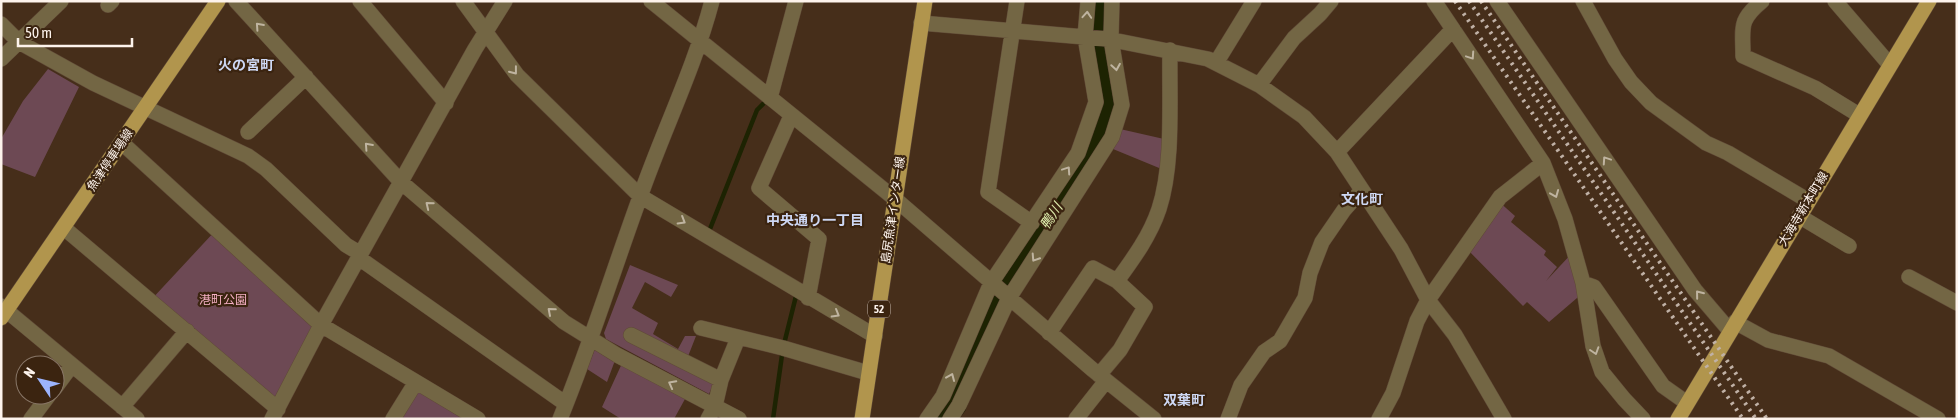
<svg xmlns="http://www.w3.org/2000/svg" width="1958" height="420" font-family="'Asap Condensed','Noto Sans JP',sans-serif">
<style>
.green{fill:#6d4954}
.lines{fill:none;stroke-linecap:round;stroke-linejoin:round}
.stream{stroke:#1d2302;stroke-width:4.5}
.river{stroke:#1d2302;stroke-width:28}
.minor-casing{stroke:#604a37;stroke-width:16}
.major-casing{stroke:#604a37;stroke-width:16}
.minor{stroke:#736644;stroke-width:15}
.major{stroke:#b1954d;stroke-width:15}
.rail{stroke:#c0b1a6;stroke-width:4;stroke-dasharray:2.5 5;stroke-linecap:butt}
.oneway{stroke:#bfb4a0}
.labels{text-anchor:middle;dominant-baseline:central;stroke-width:4.5;stroke-linejoin:round;paint-order:stroke}
.shield{fill:#3b2410;stroke:#c3b5aa;stroke-width:1}
.shield-label{font-size:11px;font-weight:bold;fill:#fdf3ec}
.street-label{font-size:12px;fill:#fdf3ec;stroke:#3b2410}
.park-label{font-size:12px;fill:#f6b1c6;stroke:#3b2410}
.neighbourhood-label{font-size:14px;font-weight:bold;fill:#ced8f4;stroke:#3b2410}
.water-label{font-size:14px;font-style:italic;fill:#deecac;stroke:#3b2410}
</style>
<rect width="100%" height="100%" fill="#462e1a"/>
<path class="green" d="M48,69L79,87L35,177L1,164V139L23,101Z
M1120,129L1164,139V170L1113,149Z
M1497,200L1515,216L1511,222L1546,251L1544,255L1557,267L1546,281L1574,251L1584,292L1549,322L1527,302L1523,306L1465,247Z
M216,230L321,325L278,409L150,301Z
M630,265L678,285L671,297L645,282L632,308L658,323L653,334L678,349L685,336H696L687,359L718,374L709,394L606,339L604,333Z
M597,344L617,355L607,382L587,369Z
M624,359L685,399L674,419H621L602,407Z
M418,389L467,419H400Z"/>
<g class="lines">
<path class="stream" d="M708,234L757,110L767,100
M773,419L783,348L797,292"/>
<path class="river" d="M942,419L953,404L987,316L1087,159L1106,124L1113,97L1102,19L1103,1"/>
<defs>
<path id="minor" d="M236,1L401,182L564,322L617,355L739,419
M360,1L446,103
M463,1L517,75L640,196L875,336
M651,1L894,198L1093,370L1154,419
M1017,1L988,192L1032,223
M1434,1L1543,163L1565,219L1583,283L1593,346L1602,372L1624,399L1643,419
M1497,1L1695,290L1730,331
M1583,1L1615,59L1631,82L1651,103L1706,143L1728,153L1807,200
M1762,1C1738,21 1743,27 1743,56L1815,88L1859,115
M1835,1L1890,65
M108,5L112,1
M921,23L1108,39L1208,59L1259,85L1304,117L1337,152L1401,249L1428,300L1455,335L1504,419
M1,24L19,42L93,83L248,156L266,169L346,245L361,254
M1,59L61,1
M1216,63L1254,1
M1259,85L1294,38L1320,14L1331,1
M770,98L796,1
M791,116L759,188L819,239L808,298
M248,132L306,77
M122,143L321,325L478,419
M1337,152L1453,29
M1799,216L1849,246
M64,228L278,409
M359,258L566,404
M1909,277L1957,303
M1583,283L1594,287L1663,386L1687,403
M1,306L137,419
M1735,322L1768,340L1829,356L1938,419
M701,328L783,348L868,373
M1049,333L1093,268L1117,281
M631,335L721,380
M1099,375L1120,350L1145,307L1117,281C1133,259 1150,236 1159,209C1174,163 1169,99 1170,50
M55,388L72,365
M122,407L187,331
M31,419L49,395
M272,419L321,325L475,49L505,1
M393,419L416,382
M560,419C590,346 613,271 640,197C663,131 694,69 712,1
M708,419L715,406L721,380L738,338
M927,419L943,396L991,283L1078,153L1096,102L1085,37L1088,1
M950,419L959,405L1009,298L1112,137L1122,105L1111,39L1112,1
M1076,419L1106,381
M1228,419L1241,385L1264,352L1280,341L1305,298L1310,273L1322,242L1344,210L1362,190
M1379,419L1393,393L1417,321L1428,300L1500,197L1543,163"/>
<path id="major" d="M1,318L218,1
M862,419L925,1
M1678,419L1929,1"/>
</defs>
<use href="#minor" class="minor-casing"/>
<use href="#major" class="major-casing"/>
<use href="#minor" class="minor"/>
<use href="#major" class="major"/>
<path class="rail" d="M1455,1L1743,419
M1469,1L1756,419
M1481,1L1767,419"/>
</g>
<defs><path id="oneway-chevron" d="M-2-3.5L2.5 0L-2 3.5" fill="none" stroke-width="1.6" stroke-linecap="round" stroke-linejoin="round" transform="scale(1.25)"/></defs>
<g class="oneway">
<use href="#oneway-chevron" transform="translate(1087 15) rotate(-86)"/>
<use href="#oneway-chevron" transform="translate(259 26) rotate(-132)"/>
<use href="#oneway-chevron" transform="translate(1471 56) rotate(56)"/>
<use href="#oneway-chevron" transform="translate(1116 67) rotate(81)"/>
<use href="#oneway-chevron" transform="translate(514 71) rotate(52)"/>
<use href="#oneway-chevron" transform="translate(368 146) rotate(-132)"/>
<use href="#oneway-chevron" transform="translate(1606 160) rotate(-124)"/>
<use href="#oneway-chevron" transform="translate(1067 170) rotate(-56)"/>
<use href="#oneway-chevron" transform="translate(1555 194) rotate(68)"/>
<use href="#oneway-chevron" transform="translate(429 205) rotate(-141)"/>
<use href="#oneway-chevron" transform="translate(682 221) rotate(31)"/>
<use href="#oneway-chevron" transform="translate(1035 258) rotate(123)"/>
<use href="#oneway-chevron" transform="translate(1699 294) rotate(-129)"/>
<use href="#oneway-chevron" transform="translate(551 311) rotate(-139)"/>
<use href="#oneway-chevron" transform="translate(836 314) rotate(30)"/>
<use href="#oneway-chevron" transform="translate(1595 351) rotate(72)"/>
<use href="#oneway-chevron" transform="translate(951 377) rotate(-67)"/>
<use href="#oneway-chevron" transform="translate(672 384) rotate(-152)"/>
</g>
<g class="labels">
<rect class="shield" x="868" y="300.5" width="22" height="17" rx="4"/>
<g class="shield-label">
<text x="879" y="309">52</text>
</g>
<g class="street-label">
<text transform="translate(110 160) rotate(-56)">魚津停車場線</text>
<text transform="translate(1803 209) rotate(-59)">大海寺新本町線</text>
<text transform="translate(893 210) rotate(-82)">島尻魚津インター線</text>
</g>
<g class="park-label">
<text x="223" y="300">港町公園</text>
</g>
<g class="neighbourhood-label">
<text x="246" y="65">火の宮町</text>
<text x="1362" y="199">文化町</text>
<text x="815" y="220">中央通り一丁目</text>
<text x="1184" y="400">双葉町</text>
</g>
<g class="water-label">
<text transform="translate(1051 216) rotate(-57)">鴨川</text>
</g>
</g>
<rect width="1958" height="420" fill="none" stroke="#fdf3ec" stroke-width="5"/>
<g transform="translate(40 380) rotate(305)"><circle r="24" fill="#3b2410" stroke="#897768"/>
<path d="M0-4L9 19L0 12L-9 19Z" fill="#9cb4fd"/>
<text y="-8" font-size="14" font-weight="bold" text-anchor="middle" fill="#fdf3ec">N</text>
</g>
<path d="M18 38v8h114v-8" fill="none" stroke="#fdf3ec" stroke-width="2.5"/>
<text x="25" y="38" font-size="15" fill="#fdf3ec" stroke="#3b2410" stroke-width="4" paint-order="stroke">50 m</text>
</svg>
